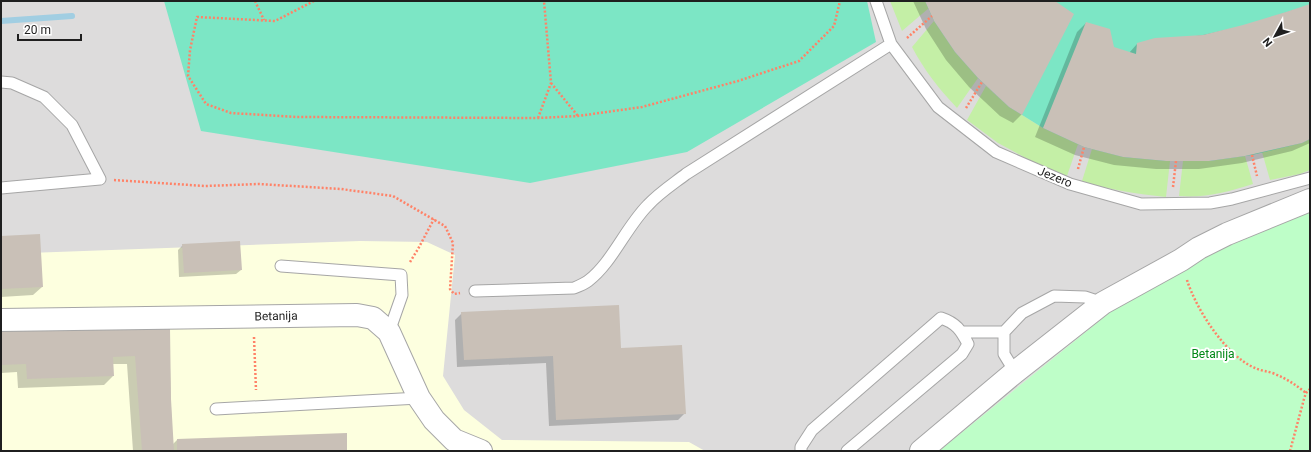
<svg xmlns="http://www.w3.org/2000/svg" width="1311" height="452" font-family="Roboto,sans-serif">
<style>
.residential{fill:#dddcdc}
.education{fill:#fdffdf}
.grass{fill:#c4efa6}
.park{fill:#befec8}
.pitch{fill:#7ce6c5}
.shadow{fill:#0003}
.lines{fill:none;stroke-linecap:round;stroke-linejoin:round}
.stream{stroke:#a1cee2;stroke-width:6}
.building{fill:#c9c0b7}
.service-casing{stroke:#a6a6a6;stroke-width:13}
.minor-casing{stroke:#a6a6a6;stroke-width:24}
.path{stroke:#ff8267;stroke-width:2.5;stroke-dasharray:2 2;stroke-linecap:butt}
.service{stroke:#fff;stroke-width:11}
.minor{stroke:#fff;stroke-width:22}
.labels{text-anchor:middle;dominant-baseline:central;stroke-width:4;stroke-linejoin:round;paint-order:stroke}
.street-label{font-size:12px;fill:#1f1f1f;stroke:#fff}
.park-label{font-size:12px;fill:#028817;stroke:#fff}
</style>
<rect width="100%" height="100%" fill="#f1ede4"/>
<path class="residential" d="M1,1H1310V198L1177,258L939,451H1Z"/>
<path class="education" d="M360,241L427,242L455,255L443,376L464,410L502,440L689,442L705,451H1V254Z"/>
<path class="grass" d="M890,1H925L929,8L902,31Z
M934,21L955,52L978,78L957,108C939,89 924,70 912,47Z
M986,86L1009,107L1043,128L1078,144L1067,176L1037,164L998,143L967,120Z
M1310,139V170L1300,174L1270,180L1262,152L1302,143Z
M1092,149L1123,157L1170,161L1166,197C1137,194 1110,190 1082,181Z
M1245,156L1253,184C1228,192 1206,198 1179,196L1183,161H1209Z"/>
<path class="park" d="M1310,198V451H939L1177,258Z"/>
<path class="pitch" d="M164,1H867L876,42L687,152L530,183L201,131Z
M925,1H1310V139L1302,143L1252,155L1209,161H1166L1123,157L1084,147L1043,128L1009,107L978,78L955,52L934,21Z"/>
<path class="shadow" d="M913,1H1054L1022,114L1013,123L1000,116L969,87L946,60L926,29Z
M1310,5V143L1292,151L1242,163L1199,169H1156L1114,165L1075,155L1035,137L1077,32L1086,23L1113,48L1129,53L1137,44L1203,35L1243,26Z
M1,237L42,287L33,295L1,297Z
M183,245L241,270L236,274L179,277L178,250Z
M462,313L620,349L685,413L678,420L549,426L546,363L457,367L455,320Z
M1,327L169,329L172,445L177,440L346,451H133L127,364H113V376L104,385L18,388L17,372L1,373Z"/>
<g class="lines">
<path class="stream" d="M1,21L72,16"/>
</g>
<path class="building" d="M925,1H1055L1074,14L1022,115L1009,107L978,78L955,52L934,21Z
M1310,4V139L1302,143L1245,156L1209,161H1166L1123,157L1084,147L1043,128L1086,22L1110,29L1114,47L1136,54L1137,43L1155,38L1203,35L1243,25L1286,12Z
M40,234L43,287L1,289V236Z
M240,241L242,270L184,273L182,244Z
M619,305L621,348L682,345L686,414L556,420L553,356L464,360L461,312Z
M1,326L170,328L171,399L174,451H142L135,356L113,357L114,376L27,379L26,364L1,365Z
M347,433V451H177V439Z"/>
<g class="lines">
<defs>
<path id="service" d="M876,1L891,44L938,107L996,152L1070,184L1141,204L1210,203L1232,199L1310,178
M1,82L12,83L44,97L72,125L100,179L1,188
M281,266L401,275L402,295L389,332
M475,291L574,288C579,286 584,284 588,281C612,263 626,227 648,205C659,193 673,184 686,174L891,44
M962,332H1004
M1015,372L1004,354V332L1022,313L1054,296L1085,297L1103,303
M216,409L419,398
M801,451V447L812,430L941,318C956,323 961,330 968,344L962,354L847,451"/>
<path id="minor" d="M1,320L357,315L373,318L389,332L419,398L434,420L454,440L481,451
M921,451L1015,372L1103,303L1181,260L1199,248L1227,234L1310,200"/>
</defs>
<use href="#service" class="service-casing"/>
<use href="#minor" class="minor-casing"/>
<path class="path" d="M255,1L264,20
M314,1L275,21L197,17L190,50L188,76L206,104L231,113L297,117L538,118L578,116L642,107L738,81L799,61L834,26L840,1
M907,38L932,16
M551,83L578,116
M966,108L982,82
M538,118L551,83L544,1
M1252,155L1257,176
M1078,169L1084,147
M114,180L205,186L259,184L341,189L393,196L445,226L453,243L450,289L454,294L460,293
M1173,187L1176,161
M410,262L418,249L434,219
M1187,280C1196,309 1226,356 1255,368C1261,371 1268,371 1275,374C1287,379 1296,385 1306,393
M254,337L256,390
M1290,451L1304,399L1306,393L1310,389"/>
<use href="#service" class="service"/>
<use href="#minor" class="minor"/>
</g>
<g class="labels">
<g class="street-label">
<text transform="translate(1055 177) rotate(22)">Jezero</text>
<text transform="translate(276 316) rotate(-1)">Betanija</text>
</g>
<g class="park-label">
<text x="1213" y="354">Betanija</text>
</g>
</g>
<rect width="1311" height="452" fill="none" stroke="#1f1f1f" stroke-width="4"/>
<g transform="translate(1275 36) rotate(230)" stroke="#ffffff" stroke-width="3" paint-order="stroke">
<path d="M0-3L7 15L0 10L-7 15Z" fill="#1f1f1f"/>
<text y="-6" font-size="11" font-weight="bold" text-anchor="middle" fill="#1f1f1f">N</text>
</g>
<path d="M18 34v6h63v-6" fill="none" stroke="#1f1f1f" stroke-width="2"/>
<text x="24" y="34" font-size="12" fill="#1f1f1f" stroke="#ffffff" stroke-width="3" paint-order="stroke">20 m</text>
</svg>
